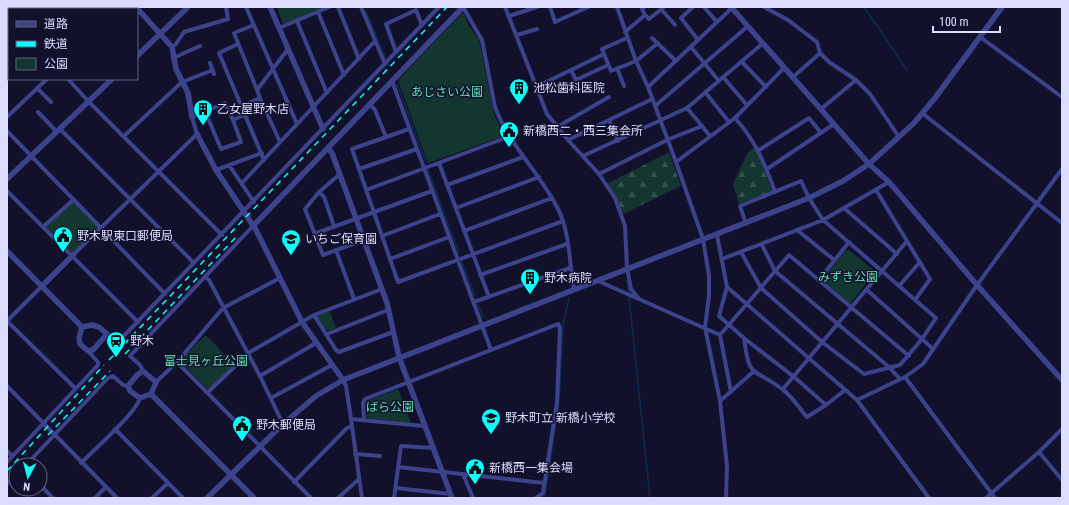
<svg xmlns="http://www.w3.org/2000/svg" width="1069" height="505" font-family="'Roboto Condensed','Noto Sans JP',sans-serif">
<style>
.forest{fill:url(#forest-firs)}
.park{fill:#143631}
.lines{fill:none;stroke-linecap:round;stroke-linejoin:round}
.stream{stroke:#0d2d4f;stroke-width:1.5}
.minor{stroke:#3c428b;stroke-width:4}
.tertiary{stroke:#3c428b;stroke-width:5.5}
.rail{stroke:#08fffb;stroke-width:1.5;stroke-dasharray:6 5;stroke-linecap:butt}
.labels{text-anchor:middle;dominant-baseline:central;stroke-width:3;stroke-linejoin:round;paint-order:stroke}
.poi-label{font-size:12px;fill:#dcdcff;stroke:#12112c;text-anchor:start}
.park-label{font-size:12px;fill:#65e2b4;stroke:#12112c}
</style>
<defs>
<pattern id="forest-firs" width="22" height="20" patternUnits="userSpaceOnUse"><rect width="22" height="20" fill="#143631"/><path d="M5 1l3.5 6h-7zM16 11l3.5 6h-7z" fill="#365250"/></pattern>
</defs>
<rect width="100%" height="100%" fill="#12112c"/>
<path class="forest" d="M755,147L772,191L739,204L733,184L748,152Z
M669,152L681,186L621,215L618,200L605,185Z"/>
<path class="park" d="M277,7H324L283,25Z
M462,13L464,14L469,26L479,40L494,114L504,136L428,163L398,80Z
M73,201L101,227L73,254L46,227Z
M846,250H849L875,271L851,303H849L823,281V279Z
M329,310L336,328L330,330H326L318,318L319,314Z
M204,336H207L234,365L210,388H206L182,363L184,357Z
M398,389L411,423L367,418L365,404L366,401Z"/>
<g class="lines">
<path class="stream" d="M864,7L907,70
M366,12L385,57
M388,64L389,65
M397,84L426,162
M428,170L459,253
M462,262L475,296
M627,281L629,293
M629,297L650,498
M478,305L483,317
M542,498L545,496L559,402L563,324L569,298"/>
<path class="minor" d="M48,7L50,9
M246,7L297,124
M338,7L359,59
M361,7L385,64
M463,7L482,40L495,107C509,145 540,173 558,209C570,232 569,263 574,289
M505,7L547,114L568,140L599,174L615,198L625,226L627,268L631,289L639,299
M550,7L555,22L588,7
M617,7L636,61L648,87L676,162L703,239L709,276V296L705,327L720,401L727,466L726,498
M644,7L642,9L645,15
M693,7L681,18L698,40
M704,7L717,22
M764,7L788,20L817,42L820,53L792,78
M62,9L65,7
M120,9L122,7
M661,9L675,25
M318,12L344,75
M7,13L9,16
M509,16L537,7
M297,21L327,93
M254,25L234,33L257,90
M279,28L329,7
M625,32L645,15L649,19L664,7
M517,35L537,29
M980,37L1062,97
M652,38L676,61
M238,44L219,53L264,160
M172,47L176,44L184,32L228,19L226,7
M691,47L719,81
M396,52L386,24L416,10L422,25
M820,53L829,62L856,80
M604,54L602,49L627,38
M173,58L200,46
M7,61L9,60
M742,62L766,87
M210,63L214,74
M617,68L624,86
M571,70L576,80L608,65
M723,77L747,105
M68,79L89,102L222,235
M392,81L491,350
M536,87L604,54L611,71L636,61L658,43
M648,87L733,7
M37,88L51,102
M705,92L729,122
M260,98L280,142
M370,104L375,110L386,137
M655,106L748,26
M240,107L260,98L257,90L288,49
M821,109L856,80L870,94L899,137
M205,111L221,149L241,142L233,120
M38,112L57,132
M922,113L1062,223
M7,117L47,79
M735,118C755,140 765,164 775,192
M609,120L652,99
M702,126L710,136
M557,127L609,97
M60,129L194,263
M409,129L352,149L398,282L563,221
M7,131L165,294
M124,136L182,82L213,70
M568,140L609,120L618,141
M759,150L809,118L821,133
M583,156L687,108L762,44
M676,162L735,118L784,68
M439,163L489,297
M229,165L254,202
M359,169L417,149
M767,169L834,124
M216,170L262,153
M340,174L319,192L305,209L323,255L364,240
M599,174L667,140L702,126L687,108
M242,183L375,41
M447,185L523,157
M366,190L508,137
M876,190L930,279L915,300
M7,191L138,322
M319,192L324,197L334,226
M456,208L539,177
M844,208L897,254
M746,224L740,206L801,181L809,198L823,220L936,318L922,339L933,349
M43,227L73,200
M797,230L833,259
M464,231L552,198
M314,234L432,191
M717,235L727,287L719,316L744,338C749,380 753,367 782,389C792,396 799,408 807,417L826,405L845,390
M382,236L440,214
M762,245L775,271L889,367L900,379
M336,250L354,299
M741,252L761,288L822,342L864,374L900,365L922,339L867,290
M73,255L197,134L192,117L225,103L233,120L244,115
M390,259L449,237
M722,259L823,220L889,182
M480,275L567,244
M205,277L209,280L260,376L283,424
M819,280L849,242
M598,281L720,335L731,392
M899,286L920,262
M727,287L857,400L929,498
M474,302L570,268
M314,315L336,350L339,352L393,332
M7,321L75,388
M7,321L41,287
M107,334L119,341L439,7
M327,334L388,310
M720,335L789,255L909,356
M745,339L793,376L826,405
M177,362L311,498
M143,371L140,365L130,356L253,226
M260,376L316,343
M905,377L995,498
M343,380L346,386L351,419L362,498
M156,382L177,362L223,308L280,278
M7,386L117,498
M783,389L907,241
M208,392L250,352L314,315L382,289
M271,398L332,365
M857,400L905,377L923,364L977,285L1062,169
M720,401L753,372
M351,419L424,426
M364,420L363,403L365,399L558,324L560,328L557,402L543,493L536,498
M115,429L183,498
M7,451L12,456
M1039,452L1062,480
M355,454L380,456
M7,462L98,365V362L88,351
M81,463C94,450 136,413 140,398
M26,465L108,378L113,376L123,385L128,386
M398,467L544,483
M463,474L473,498
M294,482L347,428L351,426
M7,484L16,475
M40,485L53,498
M396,488L451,494
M95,498L106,487
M152,498L168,483
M338,498L359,479
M394,498L401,446L434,448
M986,498L1039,452L1062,429"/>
<path class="tertiary" d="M136,7L172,47L176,69L188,93L192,117
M270,7L323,129
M731,7L869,164L889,182L977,285L1062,380
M137,56L188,7
M197,134L216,170L256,230L302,322L343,380
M328,148L332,153L387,303L399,357L452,498
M7,179L112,79
M253,226L463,7
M7,251L82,327
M41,287L73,255
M92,325L99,327L107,334L93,350L88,351L80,344L79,338L82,327Z
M143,371L156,382L151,394L140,398L130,391L128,386L137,375Z
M151,394L254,498
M207,498L283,424L316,396L343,380L809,198L843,181L869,164L914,123L935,98L1002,7"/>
<path class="rail" d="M125,354L238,235
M109,360L447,7
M48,435L110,371
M7,471L104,365"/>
</g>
<defs>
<symbol id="building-pin" viewBox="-11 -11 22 30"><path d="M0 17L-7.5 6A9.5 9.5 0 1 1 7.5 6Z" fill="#08fffb" stroke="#12112c"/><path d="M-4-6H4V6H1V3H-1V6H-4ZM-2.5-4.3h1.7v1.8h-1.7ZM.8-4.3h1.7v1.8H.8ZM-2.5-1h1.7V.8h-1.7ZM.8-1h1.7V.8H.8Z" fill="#111"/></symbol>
<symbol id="civic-pin" viewBox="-11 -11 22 30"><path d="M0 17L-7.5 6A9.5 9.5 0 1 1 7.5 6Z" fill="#08fffb" stroke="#12112c"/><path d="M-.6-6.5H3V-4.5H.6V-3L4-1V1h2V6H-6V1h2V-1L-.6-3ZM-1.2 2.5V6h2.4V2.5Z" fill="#111"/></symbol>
<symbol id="school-pin" viewBox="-11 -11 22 30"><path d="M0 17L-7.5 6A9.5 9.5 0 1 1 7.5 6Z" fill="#08fffb" stroke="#12112c"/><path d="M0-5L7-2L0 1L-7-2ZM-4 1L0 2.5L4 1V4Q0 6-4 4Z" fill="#111"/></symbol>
<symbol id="station-pin" viewBox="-11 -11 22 30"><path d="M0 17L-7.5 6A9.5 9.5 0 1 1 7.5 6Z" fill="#08fffb" stroke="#12112c"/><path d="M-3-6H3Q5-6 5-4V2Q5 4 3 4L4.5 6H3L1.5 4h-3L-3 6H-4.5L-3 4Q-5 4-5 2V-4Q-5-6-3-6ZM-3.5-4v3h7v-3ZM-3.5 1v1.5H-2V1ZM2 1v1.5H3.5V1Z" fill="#111"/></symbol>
</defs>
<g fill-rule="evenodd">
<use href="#building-pin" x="508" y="77" width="22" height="30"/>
<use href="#building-pin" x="192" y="98" width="22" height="30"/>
<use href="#civic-pin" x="498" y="120" width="22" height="30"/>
<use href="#civic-pin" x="52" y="225" width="22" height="30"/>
<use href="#school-pin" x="280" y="228" width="22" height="30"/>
<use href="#building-pin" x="519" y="267" width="22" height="30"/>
<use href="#station-pin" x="105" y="330" width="22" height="30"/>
<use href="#school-pin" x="480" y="407" width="22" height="30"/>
<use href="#civic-pin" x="231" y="414" width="22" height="30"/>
<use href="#civic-pin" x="464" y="457" width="22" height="30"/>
</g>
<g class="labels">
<g class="poi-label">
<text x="533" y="88">池松歯科医院</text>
<text x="217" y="109">乙女屋野木店</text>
<text x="523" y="131">新橋西二・西三集会所</text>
<text x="77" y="236">野木駅東口郵便局</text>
<text x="305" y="239">いちご保育園</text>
<text x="544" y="278">野木病院</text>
<text x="130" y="341">野木</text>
<text x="505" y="418">野木町立 新橋小学校</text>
<text x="256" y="425">野木郵便局</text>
<text x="489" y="468">新橋西一集会場</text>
</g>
<g class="park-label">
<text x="447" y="92">あじさい公園</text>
<text x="848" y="277">みずき公園</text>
<text x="206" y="361">富士見ヶ丘公園</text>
<text x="390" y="407">ばら公園</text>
</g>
</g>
<rect width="1069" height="505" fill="none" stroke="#dcdcff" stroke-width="16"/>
<rect x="8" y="8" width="130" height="72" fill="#12112c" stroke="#636280"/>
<rect x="16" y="21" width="20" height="6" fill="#3c428b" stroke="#636280"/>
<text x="44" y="28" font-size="12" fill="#dcdcff">道路</text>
<rect x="16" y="41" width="20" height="6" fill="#08fffb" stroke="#636280"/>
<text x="44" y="48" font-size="12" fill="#dcdcff">鉄道</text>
<rect x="16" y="58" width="20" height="12" fill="#143631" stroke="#636280"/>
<text x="44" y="68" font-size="12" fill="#dcdcff">公園</text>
<g transform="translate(28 477) rotate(187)"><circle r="19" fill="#12112c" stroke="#636280"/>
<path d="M0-3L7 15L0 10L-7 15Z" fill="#08fffb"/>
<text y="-6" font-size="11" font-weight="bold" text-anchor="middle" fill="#dcdcff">N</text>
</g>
<path d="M933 26v6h67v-6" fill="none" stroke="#dcdcff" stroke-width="2"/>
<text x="939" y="26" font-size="12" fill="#dcdcff" stroke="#12112c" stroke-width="3" paint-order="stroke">100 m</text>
</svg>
